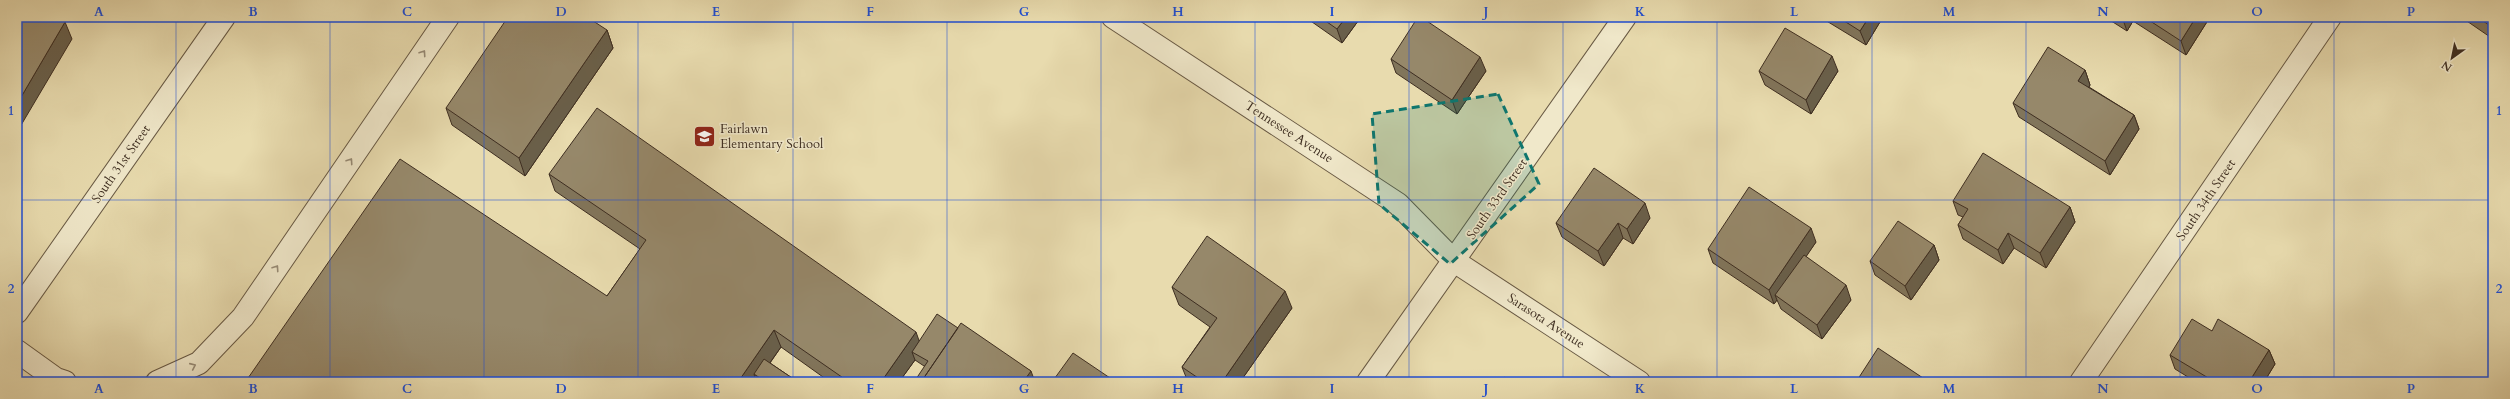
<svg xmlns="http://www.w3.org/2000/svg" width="2510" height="399" font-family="Cardo,serif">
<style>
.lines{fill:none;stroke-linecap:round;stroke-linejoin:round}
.service-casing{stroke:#685944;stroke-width:24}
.minor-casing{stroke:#685944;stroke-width:24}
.service{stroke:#f0e8ca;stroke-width:22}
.minor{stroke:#f0e8ca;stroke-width:22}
.wall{fill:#81755b;stroke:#3e2e21}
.shaded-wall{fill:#695f4a;stroke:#3e2e21}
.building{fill:#96886a;stroke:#3e2e21}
.oneway{stroke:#978b76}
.marked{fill:#0f766e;fill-opacity:0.2;stroke:#0f766e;stroke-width:3;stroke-dasharray:8 5;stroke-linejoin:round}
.grid{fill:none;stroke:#1d4ed8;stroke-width:1;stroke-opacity:0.55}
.labels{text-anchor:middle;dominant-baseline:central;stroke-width:3;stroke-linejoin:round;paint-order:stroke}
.poi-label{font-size:13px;fill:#3e2e21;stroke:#f0e8ca;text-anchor:start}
.street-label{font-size:13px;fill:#3e2e21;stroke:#f0e8ca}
.neatline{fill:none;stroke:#1d4ed8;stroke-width:1.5}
.grid-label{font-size:13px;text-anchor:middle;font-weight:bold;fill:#1d4ed8}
</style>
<rect width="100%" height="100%" fill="#e8dbae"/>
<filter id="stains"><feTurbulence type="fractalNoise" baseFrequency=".005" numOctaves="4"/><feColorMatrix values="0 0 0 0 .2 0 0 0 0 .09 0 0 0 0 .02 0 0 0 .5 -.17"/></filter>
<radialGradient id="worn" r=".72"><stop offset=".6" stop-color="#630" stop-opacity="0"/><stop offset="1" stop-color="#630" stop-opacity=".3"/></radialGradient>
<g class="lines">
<defs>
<path id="service" d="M17,351L56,379L65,382
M157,382L199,363L243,317L448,17"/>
<path id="minor" d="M1113,17L1398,204L1454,261L1639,382
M17,312L224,17
M1368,382L1625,17
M2081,382L2330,17"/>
</defs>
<use href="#service" class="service-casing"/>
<use href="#minor" class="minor-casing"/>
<use href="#service" class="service"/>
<use href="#minor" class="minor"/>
</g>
<path class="wall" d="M1305,17H1361L1342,43Z
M1820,17H1883L1866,45Z
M2105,17H2210L2186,55L2133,21L2127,31Z
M2461,17H2493V39Z
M607,30L613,48L525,176L452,125L446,108Z
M1391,59L1486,71L1457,114L1396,73Z
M2085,70L2090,85L2089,87L2134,115L2139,129L2110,175L2019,117L2013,103Z
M1759,71H1838L1811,114L1765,85Z
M549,174L919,341L958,328L1031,371L924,366L915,360L899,382H830L781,347L770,363L798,382H247L246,381L607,296L640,249L555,191Z
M1953,201L2070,207L2075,222L2046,268L2014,248L2003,264L1963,239L1958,225L1963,217L1958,215Z
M1650,218L1633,244L1623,238L1604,266L1562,237L1556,223Z
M1816,242L1806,256L1851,300L1822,339L1781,309L1777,300L1774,304L1713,263L1708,249Z
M1934,245L1939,260L1911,300L1875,275L1870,261Z
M1172,287L1292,308L1240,382H1188L1182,367L1210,327L1179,305Z
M2212,331L2269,350L2275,364L2264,382H2196L2175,369L2170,355Z"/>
<path class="shaded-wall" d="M1346,17H1361L1342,43L1337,29Z
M1869,17H1883L1866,45L1860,31Z
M2122,17H2131L2133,21L2127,31Z
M2196,17H2210L2186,55L2181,41Z
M2493,18V37L2489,25Z
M65,22L72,39L17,132V104Z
M607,30L613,48L525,176L519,158Z
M1832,56L1838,71L1811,114L1806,100Z
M1480,57L1486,71L1457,114L1452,100Z
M2085,70L2090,85L2084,95L2078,81Z
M2134,115L2139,129L2110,175L2105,161Z
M1645,203L1650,218L1633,244L1627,229Z
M2070,207L2075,222L2046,268L2040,253Z
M1618,223L1623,238L1604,266L1598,251Z
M1811,228L1816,242L1779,297L1775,295L1777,300L1774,304L1769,290Z
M2008,233L2014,248L2003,264L1998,250Z
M1934,245L1939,260L1911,300L1905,286Z
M1846,285L1851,300L1822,339L1817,325Z
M1285,291L1292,308L1240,382H1222Z
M774,330L781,347L759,378L754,374L756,382H738Z
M916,332L922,349L912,352L915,360L899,382H881Z
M2269,350L2275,364L2264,382H2249Z
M1031,371L1035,382H1023Z"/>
<path class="building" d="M17,17H22L29,21L32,17H57L65,22L17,104Z
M508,17H587L607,30L519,158L446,108Z
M1320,17H1346L1337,29Z
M1418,17H1421L1480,57L1452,100L1391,59Z
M1838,17H1869L1860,31Z
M2144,17H2196L2181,41Z
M2477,17H2493V18L2489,25Z
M1785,28L1832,56L1806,100L1759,71Z
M2048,47L2085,70L2078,81L2134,115L2105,161L2013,103Z
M597,108L916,332L881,382H849L774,330L738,382H248L246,381L400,159L607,296L646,240L549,174Z
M1983,153L2070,207L2040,253L2008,233L1998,250L1958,225L1968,209L1953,201Z
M1594,168L1645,203L1627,229L1618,223L1598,251L1556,223Z
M1749,187L1811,228L1769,290L1708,249Z
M1898,221L1934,245L1905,286L1870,261Z
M1207,236L1285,291L1222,382H1204L1182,367L1217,318L1172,287Z
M1804,255L1846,285L1817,325L1775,295Z
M937,314L958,328L921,382H914L928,361L912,352Z
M2192,319L2212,331L2218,319L2269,350L2249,382H2215L2170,355Z
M961,323L1031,371L1023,382H921Z
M1878,348L1929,382H1856Z
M1073,353L1116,382H1082L1078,380L1077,382H1052Z
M764,359L798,382H766L754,374Z
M1504,377L1510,382H1500Z"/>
<defs><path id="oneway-chevron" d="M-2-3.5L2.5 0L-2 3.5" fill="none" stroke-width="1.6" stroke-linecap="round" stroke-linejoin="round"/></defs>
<g class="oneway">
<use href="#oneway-chevron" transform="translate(423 53) rotate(-56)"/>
<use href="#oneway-chevron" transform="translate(350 161) rotate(-56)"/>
<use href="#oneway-chevron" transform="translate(276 268) rotate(-56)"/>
<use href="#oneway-chevron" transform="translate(193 366) rotate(-24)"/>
</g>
<path class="marked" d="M1498,94L1539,184L1450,264L1379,204L1372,114Z"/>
<path class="grid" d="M176,17V382M330,17V382M484,17V382M638,17V382M793,17V382M947,17V382M1101,17V382M1255,17V382M1409,17V382M1563,17V382M1717,17V382M1872,17V382M2026,17V382M2180,17V382M2334,17V382M17,200H2493"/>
<defs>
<symbol id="school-square" viewBox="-11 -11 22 22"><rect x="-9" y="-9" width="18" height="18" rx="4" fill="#8f2418" stroke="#f0e8ca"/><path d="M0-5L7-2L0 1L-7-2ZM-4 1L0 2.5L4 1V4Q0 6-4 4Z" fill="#fff"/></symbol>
</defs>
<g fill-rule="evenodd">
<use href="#school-square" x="692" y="124" width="25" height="25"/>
</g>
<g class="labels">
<g class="poi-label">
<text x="720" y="129">Fairlawn<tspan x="720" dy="15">Elementary School</tspan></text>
</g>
<g class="street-label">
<text transform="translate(1289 132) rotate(33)">Tennessee Avenue</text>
<text transform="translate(121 164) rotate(-55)">South 31st Street</text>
<text transform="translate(1497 199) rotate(-55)">South 33rd Street</text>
<text transform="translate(2206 200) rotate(-56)">South 34th Street</text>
<text transform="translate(1546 321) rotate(33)">Sarasota Avenue</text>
</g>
</g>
<rect width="2510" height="399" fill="none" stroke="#e8dbae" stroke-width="44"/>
<g transform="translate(2452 58) rotate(213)" stroke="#f0e8ca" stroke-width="3" paint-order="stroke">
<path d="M0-3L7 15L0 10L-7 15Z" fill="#3e2e21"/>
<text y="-6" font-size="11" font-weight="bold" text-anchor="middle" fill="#3e2e21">N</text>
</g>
<rect x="22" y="22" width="2466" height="355" class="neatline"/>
<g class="grid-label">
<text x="99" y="16">A</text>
<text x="253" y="16">B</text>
<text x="407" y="16">C</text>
<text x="561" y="16">D</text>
<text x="716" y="16">E</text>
<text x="870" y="16">F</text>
<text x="1024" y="16">G</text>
<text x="1178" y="16">H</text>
<text x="1332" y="16">I</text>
<text x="1486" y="16">J</text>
<text x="1640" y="16">K</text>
<text x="1794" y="16">L</text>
<text x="1949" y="16">M</text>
<text x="2103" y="16">N</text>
<text x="2257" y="16">O</text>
<text x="2411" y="16">P</text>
<text x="11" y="115">1</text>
<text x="2499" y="115">1</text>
<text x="11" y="293">2</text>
<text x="2499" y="293">2</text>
<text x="99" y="393">A</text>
<text x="253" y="393">B</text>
<text x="407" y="393">C</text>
<text x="561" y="393">D</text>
<text x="716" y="393">E</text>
<text x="870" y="393">F</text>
<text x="1024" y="393">G</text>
<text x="1178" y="393">H</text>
<text x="1332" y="393">I</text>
<text x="1486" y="393">J</text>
<text x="1640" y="393">K</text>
<text x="1794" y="393">L</text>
<text x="1949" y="393">M</text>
<text x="2103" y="393">N</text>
<text x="2257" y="393">O</text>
<text x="2411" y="393">P</text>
</g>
<rect width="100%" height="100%" filter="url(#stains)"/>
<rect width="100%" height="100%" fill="url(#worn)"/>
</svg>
